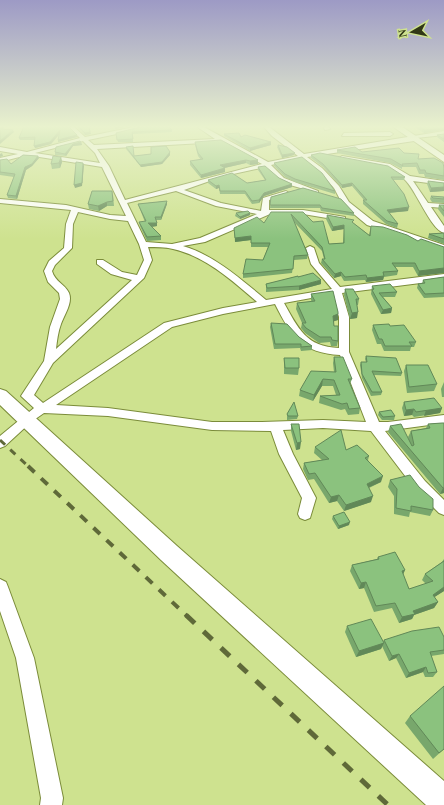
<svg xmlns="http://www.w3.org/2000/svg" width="444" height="805" font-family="Georgia,serif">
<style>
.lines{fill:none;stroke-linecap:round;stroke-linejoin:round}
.street-casing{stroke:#7b8c3a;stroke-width:2}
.secondary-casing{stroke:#7b8c3a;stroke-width:2}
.street{fill:#fff;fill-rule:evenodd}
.secondary{fill:#fff;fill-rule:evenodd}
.rail-far2{stroke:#5f6939;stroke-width:3;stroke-dasharray:7 7;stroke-linecap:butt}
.rail-far1{stroke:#5f6939;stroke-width:4;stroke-dasharray:9 9;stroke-linecap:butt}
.rail{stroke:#5f6939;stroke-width:5;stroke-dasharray:12 12;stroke-linecap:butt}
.wall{fill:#78a76c}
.shaded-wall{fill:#618858}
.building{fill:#8bc27e;stroke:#618858}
</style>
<rect width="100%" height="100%" fill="#cee28f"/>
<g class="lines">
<defs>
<path id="street" d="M68,126H73L85,137L134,127L155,126L88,140L94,145L215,139L196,126H202L268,162L298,156L272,136L263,126H268L304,154L444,131V135L416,138L414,141L307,157L322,168L339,186L349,202L373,221L444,245V250L367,225L343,205L334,188L318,170L302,158L271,165L284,178L318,191V193L290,185L280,180L265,167L224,176L184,190L221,203L261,211L263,198L286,191L289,193L288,194L269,200V210H303L345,217V221L303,214H270L205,242L183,246C214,255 242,280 266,300L332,289L311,264L306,248L310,246L314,248L319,263L340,287L444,274V280L342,293L349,317V352L379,422H388L444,415V423L385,431L425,481L444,500V515L439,513L415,489L371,431L323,428L283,430L293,454L316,498L310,518L305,520L300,518L298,514L302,498L279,454L271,431L212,430L108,416L44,413L31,422L5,446L0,448V436L34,408L21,396L44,361L50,327L60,299L59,293L48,282L44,271L49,261L64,248L66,224L71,210L0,203V199L66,205L110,215L126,216L102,167L27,155L0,162V158L18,154L0,151V147L27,152L80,138ZM83,141L95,153L100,163L35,153ZM221,142L262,164L125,200L109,166L97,149ZM176,191L216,206L257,214L200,238L172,244L146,242L127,203ZM78,212L110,219L128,221L139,244L144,260L137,275L122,272L103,260H97V264L111,274L132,280L56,349C57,340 58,332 61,324C64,315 73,303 69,293C65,284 55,282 52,271L55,265L72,248L73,224ZM148,247C156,247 165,247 173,249C205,256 233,281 257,302L223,308L164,323L43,403L34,395L53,363L144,278L152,260ZM333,294L339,317V348C306,347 298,328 284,303ZM275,304C291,336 302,353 340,355L366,422L323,420L262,422H212L108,408L56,405L172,327L223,314Z
M323,126H328L330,129L325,130Z
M344,133L390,132L393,134L390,136H342Z
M342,156L390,164L410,176L444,181V185L413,181L428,203L444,204V208L431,207L444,226V233C430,229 416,189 404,179C386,163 362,164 340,159L339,158Z
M0,579L6,582L8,587L34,658L63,798L62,805H40L41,798L16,658L0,611Z"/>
<path id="secondary" d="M392,126H401L444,155V162Z
M0,389L6,391L177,546L444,781V805H426L161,560L0,405Z"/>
</defs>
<use href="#street" class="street-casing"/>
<use href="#secondary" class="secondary-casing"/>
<use href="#street" class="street"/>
<use href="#secondary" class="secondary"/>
<path class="rail-far2" d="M0,440L29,467"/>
<path class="rail-far1" d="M28,466L187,616"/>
<path class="rail" d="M186,615L388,805"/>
</g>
<path class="wall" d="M24,126L77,137L58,142V140L59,135L51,144L35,148V140H20L19,138Z
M76,126H89L91,134L85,135Z
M413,126H444L424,133Z
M172,130V132L133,134V142H118L116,133Z
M224,134L271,142V145L250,151L224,136Z
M444,134V142L437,137V135Z
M81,142L82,145L73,146L66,156L55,155V152Z
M195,142L258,160V164L250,165L246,163L224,168H225V172L201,178L190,165V161L201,160L198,156L195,145Z
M278,145L294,155L282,158L277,147Z
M126,147L134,156L170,152V155L162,164L141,167L126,149Z
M337,150L362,152L404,153L418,159L444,168V180L425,177L424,174H419L416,167H402V169L390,163L337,153Z
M311,155L405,177L404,180H393L408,211L389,213L398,224L397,228L386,224L363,204V200H364L352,186L342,188L323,167L311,158Z
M38,156L39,158L32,166L26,170L17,199L8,198L7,195L14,177L0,175V160L11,164Z
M61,157L62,162L60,168L52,169L51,164Z
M274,163L335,191V194L295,182L285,177L274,166Z
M258,167L279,178L292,184V187L264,196L259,203L252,204L245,194H220L219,188L216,189L208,183V180L247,183L265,180L258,170Z
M428,181L444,183V191L430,192L427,184Z
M303,188L354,213V216L321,211L320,208H270L271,197Z
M113,195L114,206H107L99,211L89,209L88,204Z
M431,196L444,197V203L432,202L430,199Z
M167,201V204L161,220H156L157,226L152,227L161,236V240L147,241L140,226L139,222H145L139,207L138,204Z
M439,205H444V217L438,209Z
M303,212L329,244L343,243L344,229L332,231L326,219L327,215L353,223L369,235L371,226L418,241L444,247V273L418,276L413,267H395L398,271L397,275L384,277L383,280L366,282L365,280L344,281L341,276L334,278L321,263L322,259H324L322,251L294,222L308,255L307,259L294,260L292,273L243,278V274L263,260L268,247H251V240L235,242L234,228L264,223Z
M236,213H250V215L240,219L235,216Z
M444,233V244L428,238L429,234Z
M298,277L321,284L299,290L266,292V284Z
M444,277V297L424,298L417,288L418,284H422L423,280Z
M372,286L397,292L395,297H383L392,308L391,313L381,314L371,294Z
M345,289L359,299L358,305H357V318L350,319L344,295Z
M311,294L338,314V320L333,321L334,326L338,341L337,346H331L330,342L319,343L305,333L301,328L302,323L296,309L297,303L312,302L311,300Z
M271,323L299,337L312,346V350L301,351L300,348L274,349L270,327Z
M373,325L390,326L416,342L414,347H411L410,351H384L381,344H377L372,330Z
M366,356L402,373L401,376L374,375L382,392L381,395L371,396L362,378L360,365L361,362H366L365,359Z
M334,357L352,379L350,384L360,408L359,414L348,415L345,409L341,410L319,403L320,396L336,395L333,386H322L313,401L299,396L300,390L334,372L333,363Z
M284,358L299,368L298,375L284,374Z
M406,365L437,384L434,391L407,393L404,371Z
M444,382V397H442L441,389Z
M404,402L442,408L440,413L414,417L412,415L404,416L402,408Z
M379,412L395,416L394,420H382L378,415Z
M287,414L298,416L297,419L287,420Z
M442,423H444V493L440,494L388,432L390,426L409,440L408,437L411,431L426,428L428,424Z
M291,424L300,449L296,450L291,431Z
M315,447L346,450L369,456L368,460L381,482L369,488L371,502L344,511L337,501L329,503L314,479L308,480L303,469L304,463L322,460L314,453Z
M390,480L433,510L430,516L410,512L409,517L394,514V496L388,487Z
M333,516L349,525L338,529L332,519Z
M378,557L405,570L403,575L409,589L426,584L422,580L425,574L442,562L444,559V591L434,597L438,602L434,608L414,615L412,619L399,623L392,608L374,612L364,588L359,589L350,571L352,565L377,559Z
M347,626L383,642L384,640L444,637V654L431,656L437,672L433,677H425L423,672L406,678L396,658L389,661L382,646L381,649L356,657L345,632Z
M410,716L444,749L433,759L405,723Z"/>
<path class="shaded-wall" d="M3,126H5L2,132L1,129Z
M117,126H130L115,129V127Z
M444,128V130L424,133V130Z
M13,130L14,132L0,144V141Z
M60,130V133L51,144L35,148L34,146Z
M90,132L91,134L85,135V133Z
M77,135V137L58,142V140Z
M81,142L82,145L73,146L66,156L65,154L73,144Z
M271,142V145L250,151V148Z
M170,152V155L162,164L141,167L140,165Z
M2,153L3,156L0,157V154Z
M295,153L294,155L282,158V155Z
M38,156L39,158L32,166L26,170L17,199L16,196L25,167Z
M61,157L62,162L60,168L59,163Z
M246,160V163L220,169V165Z
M258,160V164L250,165V161Z
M83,163L84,166L82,186L75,188L74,185Z
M225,168V172L201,178V175Z
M352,183V186L342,188V185Z
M292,184V187L264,196L259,203V200L264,193Z
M219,185V188L216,189V186Z
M444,187V191L430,192L431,188Z
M167,201V204L161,220V217Z
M107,202V206L99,211L98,206Z
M409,207L408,211L386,213L387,210Z
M250,213V215L240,219V217Z
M148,223H157V226L149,227Z
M344,225V229L332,231L333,227Z
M251,236V240L235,242V238Z
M444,268V273L418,276L419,271Z
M341,272V276L334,278L335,274Z
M384,276L383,280L366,282L367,278Z
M321,280V284L299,290V286Z
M392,308L391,313L381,314L383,310Z
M358,312L357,318L350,319L352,313Z
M338,314V320L332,322L333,316Z
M323,379L322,386L313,401L314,395Z
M442,408L440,413L424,416L426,410Z
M414,409L412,415L404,416L406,410Z
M301,442L300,449L296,450L297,443Z
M383,476L381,482L365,489L367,484Z
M443,488H444V493L440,494Z
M339,495L337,501L329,503L331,497Z
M373,496L371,502L344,511L346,505Z
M350,522L349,525L338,529L339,526Z
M405,570L402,576V571Z
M366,582L364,588L359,589L361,583Z
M444,587V591L430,600L433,595Z
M438,602L434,608L414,615L412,619L399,623L402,617L413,611Z
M384,643L381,649L356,657L359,651Z
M399,654L396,658L389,661L392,656Z
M426,667L423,672L406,678L409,673Z"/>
<path class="building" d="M0,126H3L1,129L13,130L0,141Z
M24,126H68L77,135L58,140L60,130L50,142L34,146L35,137L19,138Z
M78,126H89L90,132L85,133Z
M144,126H168L172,130L132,132L133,139L117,140L116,133Z
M418,126H444V128L424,130Z
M239,133L241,137L245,135L271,142L250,148L224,134Z
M444,134V139L437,135Z
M221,140L258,160L250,161L246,160L220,165L225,168L201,175L190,161L203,159L198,153L195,142Z
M80,141L81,142L73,144L65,154L55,152L56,147Z
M278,145L287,147L295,153L282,155Z
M133,146L134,156L151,154V147L166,146L170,152L162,162L140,165L126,147Z
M355,147L362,152L399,148L404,153L419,154L418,159L434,158L443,163L444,168V176L426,173L425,170H420L417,163L402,164L403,166L391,159L337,150Z
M320,153L388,166L405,177H391L404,194L409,207L387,210L398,224L387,221L363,200H367L352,183L342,185L323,164L311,155Z
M23,155L38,156L32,164L25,167L16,196L7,195L15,174L0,172V160L7,159L11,164Z
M53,156L61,157L59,163L51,164Z
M302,157L322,173L335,191L295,179L285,174L274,163Z
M76,162L83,163L82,183L74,185Z
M265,166L279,178L292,184L264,193L259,200L252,201L245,191H220L219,185L216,186L208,180L232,173L247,183L266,180L258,167Z
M428,181L444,183V187L431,188Z
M303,188L341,199L354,213L322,208L320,205H270L271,197Z
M92,191H112L113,201L107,202L98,206L88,204Z
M431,196L444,197V199L433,198Z
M167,201L161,217H155L157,223H148L161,236L147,237L139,222L146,221L138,204Z
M439,205H444V211Z
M248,211L250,213L240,217L236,213Z
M271,212H303L313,222L323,221L329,244L344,243V225L333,227L327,215L354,220L352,222L370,236L371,226L383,227L407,235L418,241L421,239L444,247V268L419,271L415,263H392L398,271L383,272L384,276L367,278L366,275L345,277L341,272L335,274L322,259H325L322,247L291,214L308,255L294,256L293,269L243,274L246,259L263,260L270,243H251V236L235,238L234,228L257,217L264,223Z
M444,233V239L429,234Z
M313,273L321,280L299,286L267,288L266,284L298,276V277Z
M444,277V293L425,294L418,284L425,283L423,280Z
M390,284L397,292L379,293L392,308L383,310L372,290L374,289L372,286Z
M345,289H353L359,299H356L358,312L352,313Z
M333,291L338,312V314L333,316L334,326H338V341L332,340L331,337H320L306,328L302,323H306L297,303L315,301L311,294Z
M271,323L287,324L299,337L312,346L301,347V344H275Z
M389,324L390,326L404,325L416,342H409L412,346H385L382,339H379L373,325Z
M366,356L396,358L402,373L372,371L382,392H372L362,374L361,362H367Z
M334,357H343L352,379H348L360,408L349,409L347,403L342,404L320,396L340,395L334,380L323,379L314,395L300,390L311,371L336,372Z
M284,358H299V368H285Z
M406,365H428L437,384L409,387Z
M434,398L442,408L416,412L414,409L406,410L404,402Z
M294,402L298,416H288L287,414Z
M391,410L395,416L383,417L379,412Z
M442,423H444V488H443L390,426L401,424L412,446L414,445L411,431L430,428L428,424Z
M291,424H299L301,442L297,443Z
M341,430L346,450L357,445L369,456L365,458L383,476L367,484L373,496L346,505L339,495L331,497L315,473L309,474L304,463L329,459L315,447Z
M410,475L419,487L433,499V510L411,506V511L396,508L397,489L390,480Z
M344,512L350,522L339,526L333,516Z
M395,552L405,570L402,571L409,589L433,581L425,574L444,561V587L433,595L438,602L413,611L415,614L402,617L395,603L376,606L366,582L361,583L352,565L379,559L378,557Z
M371,619L384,643L359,651L347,626Z
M439,627L444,637V650L430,652L437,672L428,673L426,667L409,673L399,654L392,656L384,640L412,631Z
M444,686V749L439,753L410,716Z"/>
<linearGradient id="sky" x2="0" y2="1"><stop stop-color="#9d9ac5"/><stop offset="0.53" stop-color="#e9f2cd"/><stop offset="1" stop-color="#e9f2cd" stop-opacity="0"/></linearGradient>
<rect width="444" height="239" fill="url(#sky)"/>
<g transform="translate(412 32) rotate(261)" stroke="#cee28f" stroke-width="3" paint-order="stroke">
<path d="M0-3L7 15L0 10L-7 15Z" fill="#313816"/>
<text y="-6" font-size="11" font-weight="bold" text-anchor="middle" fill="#313816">N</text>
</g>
</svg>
